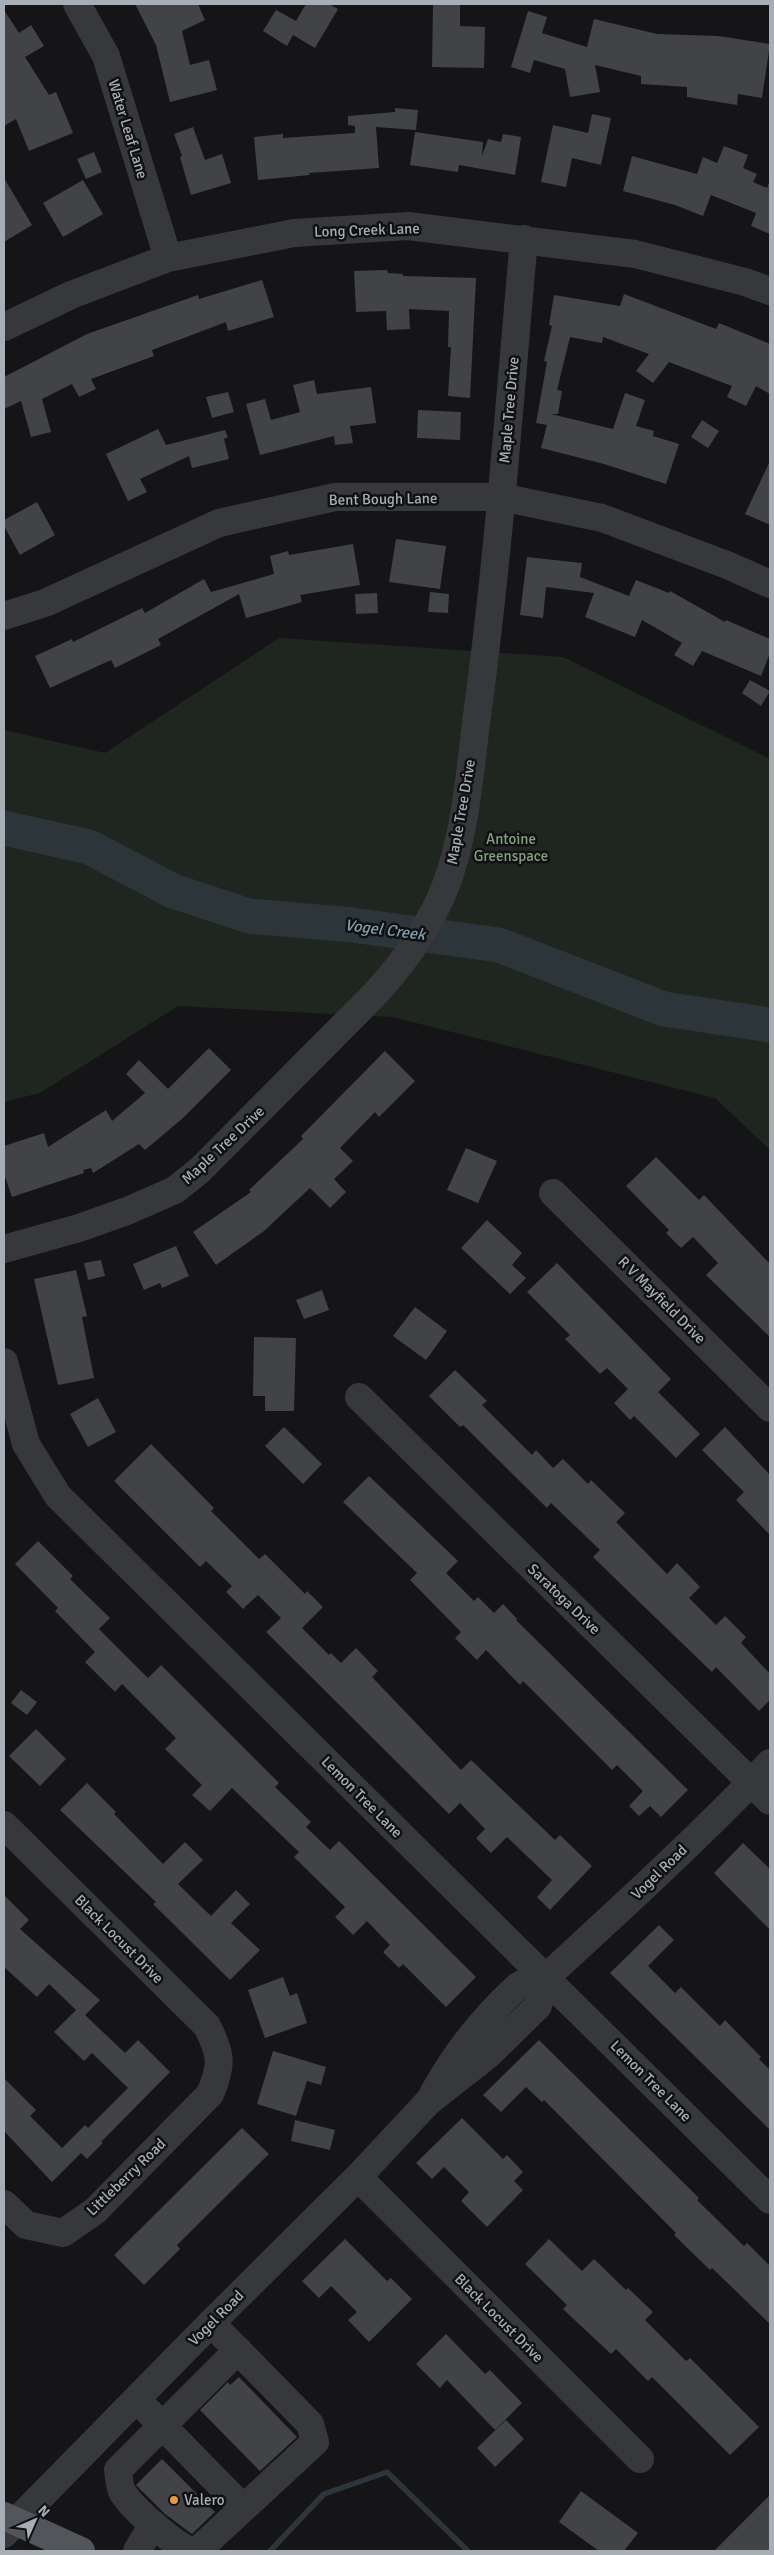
<svg xmlns="http://www.w3.org/2000/svg" width="774" height="2555" font-family="Signika,sans-serif">
<style>
.green{fill:#1f261f}
.lines{fill:none;stroke-linecap:round;stroke-linejoin:round}
.stream{stroke:#2c353a;stroke-width:5.5}
.river{stroke:#2c353a;stroke-width:35}
.building{fill:#414347}
.minor{stroke:#36383c;stroke-width:28}
.major{stroke:#52555a;stroke-width:28}
.poi-dot{fill:#ea9939;stroke:#101012;stroke-width:2}
.labels{text-anchor:middle;dominant-baseline:central;stroke-width:5;stroke-linejoin:round;paint-order:stroke}
.street-label{font-size:15px;fill:#a7aeb6;stroke:#101012}
.park-label{font-size:15px;fill:#81a17f;stroke:#101012}
.poi-label{font-size:15px;fill:#a7aeb6;stroke:#101012;text-anchor:start}
.water-label{font-size:16px;font-style:italic;fill:#809fb0;stroke:#101012}
</style>
<rect width="100%" height="100%" fill="#151517"/>
<path class="green" d="M279,638L563,657L770,759V1150L715,1098L392,1017L178,1006L40,1093L4,1102V730L105,753Z"/>
<g class="lines">
<path class="stream" d="M270,2551L324,2494L387,2472L468,2551"/>
<path class="river" d="M4,828L89,847L173,891L249,916L352,925L499,945L664,1009L770,1025"/>
</g>
<path class="building" d="M135,4H198L205,20L182,31L190,65L209,60L217,90L170,102L156,45Z
M306,4H329L338,9L315,48L293,35L287,46L263,31L276,10L296,21Z
M433,4H460V26L485,27L484,68L432,67Z
M4,10L19,33L31,25L44,46L25,57L49,95L56,92L73,133L29,151L16,119L4,126Z
M528,11L547,17L542,33L587,47L594,19L657,34L718,36L770,44L762,98L738,94L737,105L687,97V87L641,84V76L595,65L600,92L570,97L565,69L534,60L530,73L511,67Z
M395,108L418,110L416,130L376,127L379,168L309,173L310,175L258,180L254,137L283,134V138L355,133V126L348,125V116L395,112Z
M592,114L611,118L601,165L572,158L566,187L541,182L553,125L588,133Z
M193,127L205,160L222,154L231,183L191,195L180,157L182,156L174,134Z
M415,132L483,142L482,156L488,139L501,142L503,134L521,137L515,175L459,165L458,172L410,165Z
M724,146L748,155L743,168L757,174L753,182L767,188L770,180V234L751,226L756,213L711,195L703,216L675,205L623,191L632,156L697,174L703,157L717,163Z
M94,152L102,172L86,179L77,159Z
M4,178L32,225L4,242Z
M83,180L103,214L63,237L43,203Z
M387,270L388,273L403,274V276L476,278L470,398L448,396L451,347H448L449,311L409,309L410,329L387,330L386,311L356,312L354,271Z
M262,280L274,317L228,331L226,322L152,350L154,356L91,379L96,389L79,397L72,384L42,399L51,432L31,437L21,401L4,409V377L87,334L198,295L199,299Z
M624,294L716,329L719,323L770,344V394L756,386L746,406L727,397L732,386L669,362L653,383L636,371L649,354L603,337L602,343L570,337L557,390L562,391L558,414H551L613,429L625,393L645,400L636,426L654,431L653,436L679,444L666,484L604,464L541,448L547,425L536,423L547,362L544,361L552,326L549,325L554,295L620,306Z
M314,380L317,394L371,387L376,423L350,426L353,443L335,445L334,436L260,455L246,404L265,399L271,420L300,412L293,385Z
M228,392L234,412L212,418L206,397Z
M418,410L461,412L460,440L417,438Z
M702,420L719,431L708,448L691,437Z
M158,429L166,445L225,430L228,437L224,439L229,459L192,468L189,456L140,479L147,492L128,501L106,454Z
M770,461V525L745,514Z
M37,502L55,535L20,555L4,526V520Z
M396,539L446,546L440,589L389,582Z
M353,544L360,585L300,595L302,602L246,618L239,594L158,639L161,645L115,668L111,660L50,688L35,656L72,639L73,642L142,608L145,613L204,579L211,592L274,574L270,556L288,551L289,555Z
M527,557L582,563L580,577L629,596L636,580L669,593L670,591L725,622L726,620L770,639V653L761,676L702,651L693,666L674,655L682,643L642,620L635,637L585,617L594,593L546,587L543,618L520,615Z
M430,592L449,594L448,613L428,612Z
M377,593L378,613L356,614L355,594Z
M750,680L770,691L761,706L742,693Z
M209,1048L231,1070L183,1118L145,1150L139,1144L93,1173L91,1168L83,1170L84,1173L12,1197L4,1174V1146L44,1133L48,1147L106,1110L112,1121L145,1093L126,1074L139,1060L168,1089Z
M385,1051L415,1081L379,1117L375,1112L340,1148L353,1161L334,1179L346,1192L330,1208L310,1188L264,1231L216,1265L193,1232L251,1192L249,1190L303,1139L301,1136Z
M466,1148L497,1161L478,1203L447,1190Z
M656,1157L699,1200L704,1195L770,1264V1337L706,1275L718,1263L693,1237L681,1248L666,1233L669,1230L626,1186Z
M487,1220L522,1253L512,1265L526,1278L510,1294L461,1248Z
M176,1246L189,1276L162,1288L160,1283L144,1290L133,1264Z
M101,1260L105,1276L88,1280L84,1263Z
M557,1263L671,1379L658,1392L700,1434L676,1458L634,1416L630,1420L614,1403L628,1389L607,1368L600,1374L565,1339L570,1335L527,1292Z
M76,1270L87,1316L82,1317L94,1378L58,1385L34,1279Z
M322,1290L329,1310L304,1319L296,1300Z
M415,1307L447,1331L426,1360L393,1336Z
M254,1337L296,1338L294,1411H265V1396H253Z
M455,1370L487,1401L482,1405L532,1455L536,1450L553,1468L563,1459L588,1484L591,1480L625,1513L616,1522L667,1574L677,1563L700,1587L689,1598L716,1625L725,1616L746,1637L741,1643L770,1674V1700L759,1711L716,1667L712,1672L631,1594L593,1557L600,1550L551,1503L547,1508L463,1425L460,1427L429,1396Z
M98,1398L116,1432L88,1447L70,1414Z
M284,1427L322,1464L303,1484L265,1446Z
M725,1427L770,1475V1535L736,1500L744,1492L702,1450Z
M151,1444L214,1508L211,1511L259,1559L265,1554L305,1594L307,1591L323,1607L302,1628L329,1655L331,1653L341,1663L356,1648L378,1671L372,1677L461,1770L471,1760L555,1840L560,1835L592,1866L550,1910L537,1897L552,1880L507,1837L491,1853L476,1838L485,1829L460,1803L449,1814L266,1632L281,1618L258,1595L243,1609L226,1592L232,1586L206,1561L200,1567L114,1481Z
M369,1476L458,1561L446,1573L474,1601L478,1597L494,1613L503,1604L517,1619L516,1620L688,1790L661,1817L650,1806L639,1816L629,1806L643,1791L617,1765L612,1770L523,1681L520,1685L486,1650L477,1660L455,1638L461,1632L410,1580L417,1573L343,1502Z
M38,1541L73,1576L70,1579L110,1618L99,1629L148,1678L161,1665L279,1783L275,1787L311,1822L306,1827L330,1850L339,1841L476,1977L446,2007L403,1964L399,1968L383,1952L390,1945L367,1921L353,1935L335,1917L345,1907L294,1857L299,1852L232,1788L210,1811L192,1795L202,1785L165,1749L176,1738L122,1684L115,1692L85,1662L95,1652L55,1611L58,1608L15,1564Z
M21,1690L37,1702L27,1715L11,1703Z
M36,1729L66,1759L40,1786L9,1756Z
M87,1783L116,1812L114,1814L163,1864L185,1842L203,1860L178,1884L211,1916L236,1890L250,1904L231,1923L260,1950L230,1980L153,1904L156,1902L60,1810Z
M743,1843L770,1869V1930L714,1873Z
M4,1895L29,1920L20,1929L100,2000L85,2015L125,2053L138,2040L170,2072L101,2142L103,2143L87,2159L81,2153L52,2182L4,2131V2078L36,2110L30,2116L62,2148L85,2125L88,2128L128,2088L92,2053L84,2061L54,2032L76,2010L49,1984L37,1997L4,1967Z
M659,1925L674,1940L648,1966L675,1993L681,1987L720,2026L725,2020L761,2057L759,2059L770,2070V2130L610,1973Z
M283,1977L290,1996L297,1993L307,2023L265,2038L248,1990Z
M539,2040L699,2198L697,2200L744,2246L747,2243L770,2266V2324L712,2268L710,2270L674,2235L676,2233L544,2100L542,2102L526,2087L501,2112L483,2095Z
M273,2051L326,2067L321,2085L307,2081L296,2116L257,2104Z
M462,2118L503,2159L507,2155L523,2172L514,2181L523,2190L487,2227L461,2201L469,2192L444,2167L432,2179L416,2163Z
M295,2120L335,2130L330,2150L291,2141Z
M242,2128L269,2154L177,2245L180,2249L144,2285L114,2255Z
M345,2239L387,2281L391,2278L412,2299L369,2342L348,2320L357,2312L331,2286L319,2298L302,2281Z
M549,2239L582,2271L594,2259L626,2290L628,2288L653,2312L645,2320L686,2361L690,2358L759,2427L730,2455L652,2377L648,2381L616,2349L611,2354L580,2325L563,2309L567,2305L525,2264Z
M446,2334L485,2374L490,2370L522,2403L495,2430L447,2380L440,2388L416,2364Z
M239,2377L297,2437L260,2471L200,2410L228,2382L230,2385Z
M506,2420L524,2439L495,2467L477,2448Z
M162,2459L215,2512L192,2534L165,2514L136,2485Z
M581,2491L638,2533L624,2551H599L559,2522Z
M770,2495V2551H714Z"/>
<g class="lines">
<path class="minor" d="M77,4L106,56L168,258
M4,327L71,295L168,258L294,233L408,226L635,254L745,282L770,291
M4,616L45,603L219,523L335,497H501L602,518L727,565L770,584
M553,1193L770,1408
M4,1249L79,1228L127,1211L175,1190L200,1170L376,993C406,960 430,926 446,885C467,829 470,766 478,708C499,552 510,395 524,239
M4,1362L26,1444L58,1496L770,2200
M359,1397L770,1801
M4,1825L207,2026C221,2054 223,2064 210,2094L95,2211L63,2233L26,2225L4,2204
M433,2094C455,2054 483,2018 517,1987C526,1979 541,1982 554,1970C627,1903 701,1835 770,1763
M358,2177L640,2459
M149,2412L243,2508
M4,2534L211,2323L358,2177L428,2102L488,2055L538,2006L546,1978
M137,2551L153,2524
M192,2551C176,2547 132,2508 123,2493C119,2487 119,2476 118,2470L238,2350
M197,2551L315,2442L310,2424L211,2323"/>
<path class="major" d="M4,2516L81,2551"/>
</g>
<circle class="poi-dot" cx="174" cy="2500" r="5"/>
<g class="labels">
<g class="street-label">
<text transform="translate(128 129) rotate(73)">Water Leaf Lane</text>
<text transform="translate(367 230) rotate(-2)">Long Creek Lane</text>
<text transform="translate(509 410) rotate(-85)">Maple Tree Drive</text>
<text transform="translate(383 499) rotate(-1)">Bent Bough Lane</text>
<text transform="translate(461 812) rotate(-80)">Maple Tree Drive</text>
<text transform="translate(223 1145) rotate(-43)">Maple Tree Drive</text>
<text transform="translate(662 1300) rotate(45)">R V Mayfield Drive</text>
<text transform="translate(564 1599) rotate(44)">Saratoga Drive</text>
<text transform="translate(362 1797) rotate(45)">Lemon Tree Lane</text>
<text transform="translate(659 1872) rotate(-44)">Vogel Road</text>
<text transform="translate(119 1939) rotate(45)">Black Locust Drive</text>
<text transform="translate(651 2081) rotate(45)">Lemon Tree Lane</text>
<text transform="translate(126 2177) rotate(-44)">Littleberry Road</text>
<text transform="translate(216 2318) rotate(-45)">Vogel Road</text>
<text transform="translate(499 2318) rotate(45)">Black Locust Drive</text>
</g>
<g class="park-label">
<text x="511" y="839">Antoine<tspan x="511" dy="17">Greenspace</tspan></text>
</g>
<g class="poi-label">
<text x="184" y="2500">Valero</text>
</g>
<g class="water-label">
<text transform="translate(385 930) rotate(7)">Vogel Creek</text>
</g>
</g>
<rect width="774" height="2555" fill="none" stroke="#a7aeb6" stroke-width="10"/>
<g transform="translate(35 2520) rotate(45)" stroke="#101012" stroke-width="4" paint-order="stroke">
<path d="M0-4L9 19L0 12L-9 19Z" fill="#a7aeb6"/>
<text y="-8" font-size="14" font-weight="bold" text-anchor="middle" fill="#a7aeb6">N</text>
</g>
</svg>
